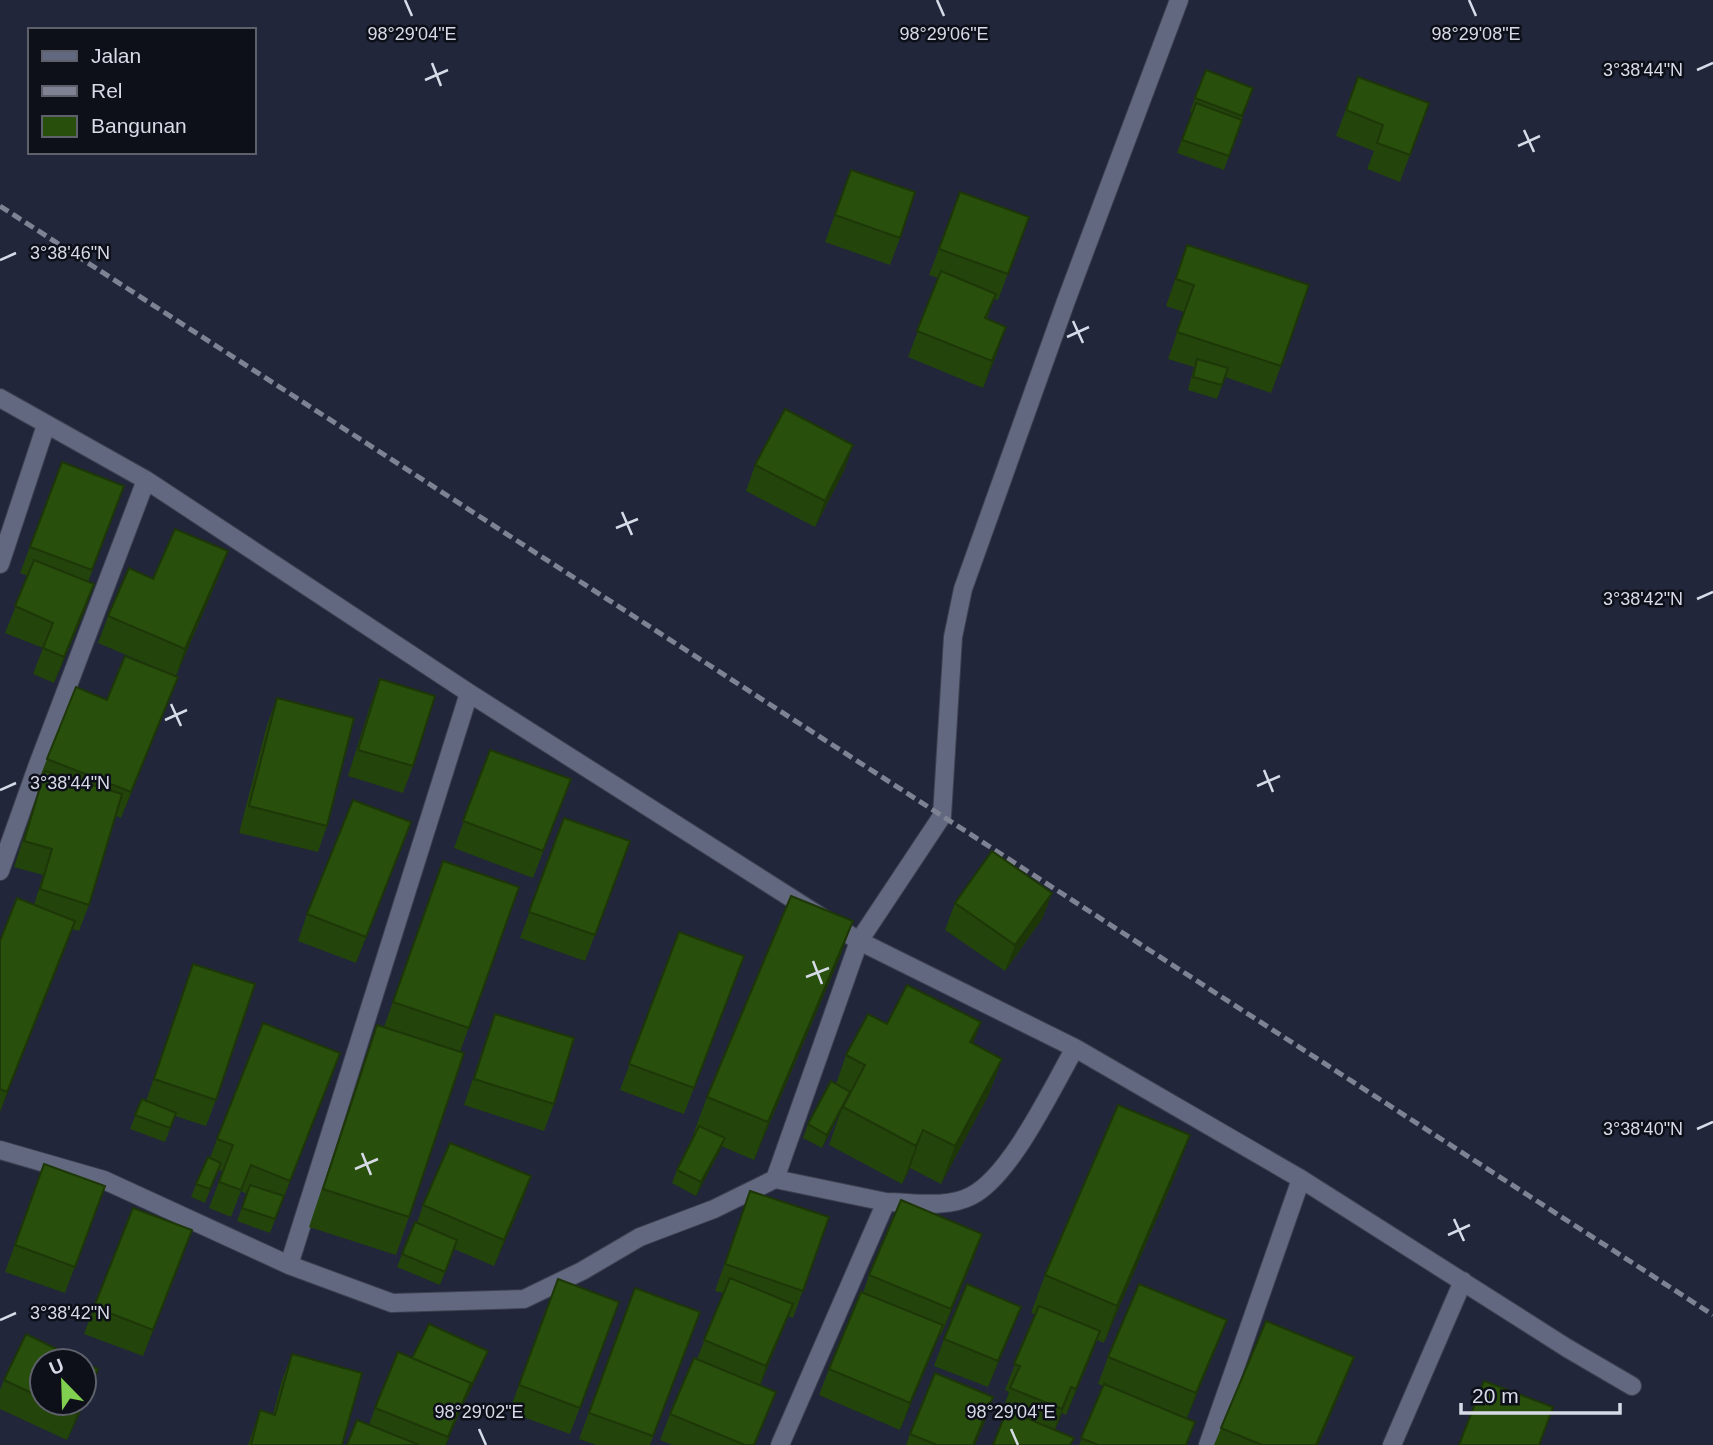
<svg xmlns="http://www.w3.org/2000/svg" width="1713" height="1445" font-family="Arial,sans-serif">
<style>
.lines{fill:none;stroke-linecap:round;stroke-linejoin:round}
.minor-casing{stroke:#3c4050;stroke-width:20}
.minor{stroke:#61687f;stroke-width:18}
.rail{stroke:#7e8293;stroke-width:5;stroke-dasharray:10 5;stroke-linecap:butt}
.wall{fill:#23440a}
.shaded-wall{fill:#1d3708}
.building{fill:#294f0c;stroke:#1d3708;stroke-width:2}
.ticks{fill:none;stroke:#d7dbe8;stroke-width:2.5}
.ticks-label{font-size:18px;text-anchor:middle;fill:#d7dbe8;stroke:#0d1018;stroke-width:5;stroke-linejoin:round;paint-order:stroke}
</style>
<rect width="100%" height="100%" fill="#21263a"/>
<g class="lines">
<defs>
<path id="minor" d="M0,398L146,480L469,693L859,941L1075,1048L1301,1179L1567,1348L1632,1386
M0,564L46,425
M0,871L37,767L146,480
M0,1150L104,1180L289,1265L392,1303L524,1299L582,1271L640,1237L714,1209L775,1179L886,1202L780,1445
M775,1179L859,941L942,816L953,637L963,589L1066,301L1179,0
M886,1202C912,1202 946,1209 971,1196C1011,1176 1052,1088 1075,1048
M289,1265L469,693
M1208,1445L1301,1179
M1392,1445L1463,1281"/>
</defs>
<use href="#minor" class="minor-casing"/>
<use href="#minor" class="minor"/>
<path class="rail" d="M0,206L1713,1315"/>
</g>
<path class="wall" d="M1358,77L1429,103L1400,182L1367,169L1374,151L1336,136Z
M1253,88L1224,170L1177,153L1192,112H1190L1195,98Z
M851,170L900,238L890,265L825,242Z
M960,192L1029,217L998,300L994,299L987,319L997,353L983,388L908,357L938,278L929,275Z
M1187,245L1281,366L1271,393L1225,377L1217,399L1188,390L1194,367L1168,359L1184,312L1166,306Z
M853,445L844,471L815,527L746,491L755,465Z
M62,462L124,486L88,582L94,584L85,610L54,683L33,674L43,648L5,633L28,576L20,573Z
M218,578L176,676L98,643L108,616L153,579Z
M380,679L413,766L403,793L348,776L370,706Z
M277,698L327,826L318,852L239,833L267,725Z
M107,700L168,703L121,818L116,816L89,905L79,931L72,929L0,1112V941L34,905L43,875L14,867L40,786L37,785L47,759Z
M490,750L571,779L533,878L454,848Z
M564,818L630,841L585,961L520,938Z
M411,822L356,963L298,941L307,914Z
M443,861L519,887L460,1052L409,1217L396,1255L309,1227L364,1062L377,1025L384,1027Z
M1052,893L1042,919L1005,971L945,930L955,903Z
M853,921L839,959L754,1160L721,1146L696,1196L672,1183L677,1170L694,1135H693L707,1097Z
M679,932L744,956L684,1114L620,1090Z
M193,964L216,1100L206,1126L175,1116L165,1142L130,1129L142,1099L146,1101Z
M495,1014L554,1104L544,1131L464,1105Z
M887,1024L973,1043L1002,1059L988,1096L941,1184L910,1168L902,1184L829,1145L841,1111L822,1148L803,1138L808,1124L836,1084L846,1055Z
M340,1053L270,1233L237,1221L247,1194L241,1191L231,1217L209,1208L223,1171L218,1170L205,1203L191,1197L196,1184L210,1158L217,1139Z
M1190,1135L1176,1173L1104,1343L1097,1340L1066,1415L1062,1413L1055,1430L1001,1415L1009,1392L1005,1390L1035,1314L1031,1313L1045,1275Z
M44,1164L105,1186L65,1293L5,1272Z
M531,1176L522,1202L494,1266L454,1249L440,1285L397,1267L402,1254L417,1223L423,1205Z
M750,1191L829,1217L793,1318L788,1316L760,1386L776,1392L755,1445H672L660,1440L670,1414L697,1359L723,1293L715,1291Z
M982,1234L973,1260L941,1335L939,1334L900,1430L819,1395L829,1369L863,1293L869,1275Z
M183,1256L143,1356L84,1334L94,1307Z
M558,1279L619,1302L570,1434L509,1412Z
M635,1288L700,1312L650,1445H596L579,1439Z
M1011,1333L988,1387L934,1366L944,1339Z
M1217,1346L1187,1418V1445H1079L1103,1386L1098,1384L1108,1357Z
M292,1354L342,1445H248L260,1410L273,1414L282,1380Z
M1354,1357L1344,1383L1318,1445H1214L1221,1428Z
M412,1358L483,1364L462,1406L446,1445H347L369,1425L375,1408Z
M42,1361V1403H84L88,1396L67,1440L0,1409V1390L4,1380Z
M993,1397L975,1445H906L910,1434Z"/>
<path class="shaded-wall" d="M1006,327L997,353L983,388L992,361Z
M853,445L844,471L815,527L825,501Z
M228,551L218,578L176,676L185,649Z
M94,584L85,610L54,683L64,657Z
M178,677L168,703L121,818L131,792Z
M411,822L401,849L356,963L366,937Z
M1052,893L1042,919L1005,971L1015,945Z
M75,921L66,947L0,1112L7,1092Z
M853,921L839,959L754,1160L768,1122Z
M981,1022L967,1060L970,1042Z
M340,1053L331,1079L280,1207L290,1181Z
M1002,1059L988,1096L941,1184L955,1146Z
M850,1092L843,1108L822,1148L827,1135Z
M923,1130L910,1168L902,1184L916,1146Z
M1190,1135L1176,1173L1104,1343L1117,1306Z
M725,1138L720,1151L696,1196L701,1182Z
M531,1176L522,1202L494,1266L504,1240Z
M192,1230L183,1256L143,1356L153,1330Z
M982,1234L973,1260L941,1335L951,1309Z
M793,1304L783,1330L757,1392L766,1366Z
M1021,1307L1011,1333L988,1387L998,1361Z
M1227,1320L1217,1346L1186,1420L1196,1393Z
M943,1325L933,1352L900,1430L910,1403Z
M1100,1331L1091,1357L1066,1415L1076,1389Z
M488,1351L483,1364L463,1406L468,1393Z
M1354,1357L1344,1383L1318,1445H1316Z
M98,1369L88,1396L67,1440L77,1414L82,1403H84V1398Z
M471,1383L461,1409L446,1445H445Z
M1071,1387L1062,1413L1052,1436L1062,1409Z
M993,1397L984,1424L975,1445H973Z"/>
<path class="building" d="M1206,70L1253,88L1242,116L1195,98Z
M1358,77L1429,103L1410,155L1377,143L1383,125L1346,110Z
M1196,103L1242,120L1229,156L1182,140Z
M851,170L915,192L900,238L835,215Z
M960,192L1029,217L1008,274L939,249Z
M1187,245L1309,285L1281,366L1177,332L1194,285L1176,279Z
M941,271L996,294L985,318L1006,327L992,361L917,331Z
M1197,359L1228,368L1222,385L1193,377Z
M785,409L853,445L825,501L755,465Z
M62,462L124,486L92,570L30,547Z
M175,529L228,551L185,649L108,616L129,568L153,579Z
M34,560L94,584L64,657L43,648L53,623L15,606Z
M125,656L178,677L131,792L47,759L76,687L107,700Z
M380,679L435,696L413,766L358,750Z
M277,698L354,718L327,826L249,806Z
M490,750L571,779L543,851L463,821Z
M45,771L122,794L89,905L40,889L52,849L24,841Z
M353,800L411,822L366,937L307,914Z
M564,818L630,841L595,935L529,912Z
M992,851L1052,893L1015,945L955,903Z
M443,861L519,887L469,1028L393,1002Z
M791,896L853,921L768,1122L707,1097Z
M17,898L75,921L7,1092L0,1089V941Z
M679,932L744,956L694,1088L629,1064Z
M193,964L255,984L216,1100L154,1079Z
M907,985L981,1022L970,1042L1002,1059L955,1146L923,1130L916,1146L843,1107L865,1065L846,1055L868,1014L887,1024Z
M495,1014L574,1038L554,1104L474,1079Z
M263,1023L340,1053L290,1181L251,1165L241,1190L219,1182L233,1145L217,1139Z
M377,1025L464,1053L409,1217L323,1189Z
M831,1081L850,1092L827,1135L808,1124Z
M142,1099L176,1113L170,1128L135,1115Z
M1118,1105L1190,1135L1117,1306L1045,1275Z
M699,1126L725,1138L701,1182L677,1170Z
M450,1143L531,1176L504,1240L423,1205Z
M208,1157L221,1163L210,1189L196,1184Z
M44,1164L105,1186L75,1267L15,1245Z
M250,1185L284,1196L275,1219L242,1208Z
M750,1191L829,1217L803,1291L725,1264Z
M901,1200L982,1234L951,1309L869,1275Z
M133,1208L192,1230L153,1330L94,1307Z
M415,1222L457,1240L445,1272L402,1254Z
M730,1278L793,1304L766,1366L704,1340Z
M558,1279L619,1302L580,1408L519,1385Z
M967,1284L1021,1307L998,1361L944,1339Z
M1139,1284L1227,1320L1196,1393L1108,1357Z
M635,1288L700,1312L653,1436L589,1413Z
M861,1292L943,1325L910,1403L829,1369Z
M1039,1306L1100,1331L1076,1389L1071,1387L1062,1409L1010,1388L1020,1366L1014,1364Z
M1266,1321L1354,1357L1316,1445H1262L1221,1428Z
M429,1324L488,1351L468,1393L471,1383L412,1358Z
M26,1334L81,1361H42V1398L4,1380Z
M398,1352L471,1383L448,1437L375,1408Z
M292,1354L362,1373L342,1445H251L260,1410L275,1415Z
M694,1358L776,1392L754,1445H745L670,1414Z
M84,1363L98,1369L84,1398Z
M935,1373L993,1397L973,1445H937L910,1434Z
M1484,1381L1553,1407L1539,1445H1459Z
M1104,1384L1195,1422L1186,1445H1098L1081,1438Z
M54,1403H82L77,1414Z
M1007,1410L1074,1438L1070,1445H993Z
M357,1420L419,1445H347Z"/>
<path class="ticks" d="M405,0L412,16M937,0L944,16M1469,0L1476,16M432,63L441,86M1697,70L1713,63M425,80L448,70M1524,130L1534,152M1518,146L1540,136M0,260L16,253M1073,321L1083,343M1067,337L1089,327M622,512L632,535M616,528L638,519M1697,599L1713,592M171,704L181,726M165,720L187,710M1264,770L1273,792M1257,786L1280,776M0,790L16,783M813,961L822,984M806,977L829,968M1697,1129L1713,1122M362,1153L371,1175M355,1169L378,1159M1454,1219L1464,1241M1448,1235L1470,1225M0,1320L16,1313M479,1429L486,1445M1011,1429L1018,1445"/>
<g class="ticks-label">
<text x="412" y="40">98°29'04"E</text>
<text x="944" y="40">98°29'06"E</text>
<text x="1476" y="40">98°29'08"E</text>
<text x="1643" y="76">3°38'44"N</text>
<text x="70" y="259">3°38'46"N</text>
<text x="1643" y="605">3°38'42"N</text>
<text x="70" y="789">3°38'44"N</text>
<text x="1643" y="1135">3°38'40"N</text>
<text x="70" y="1319">3°38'42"N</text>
<text x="479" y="1418">98°29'02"E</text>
<text x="1011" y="1418">98°29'04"E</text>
</g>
<rect x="28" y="28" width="228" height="126" fill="#0d1018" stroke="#5e616b" stroke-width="2"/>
<rect x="42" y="51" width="35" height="10" fill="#61687f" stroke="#5e616b" stroke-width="2"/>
<text x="91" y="63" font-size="21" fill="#d7dbe8">Jalan</text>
<rect x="42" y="86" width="35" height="10" fill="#7e8293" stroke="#5e616b" stroke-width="2"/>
<text x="91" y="98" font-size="21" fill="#d7dbe8">Rel</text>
<rect x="42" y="116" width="35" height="21" fill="#294f0c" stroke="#5e616b" stroke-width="2"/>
<text x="91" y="133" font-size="21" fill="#d7dbe8">Bangunan</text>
<g transform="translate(63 1382) rotate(337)"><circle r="33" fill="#0d1018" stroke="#5e616b" stroke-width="2"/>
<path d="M0-5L12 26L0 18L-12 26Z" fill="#82d04f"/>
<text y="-10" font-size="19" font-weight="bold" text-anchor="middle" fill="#d7dbe8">U</text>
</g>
<path d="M1461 1403v10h159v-10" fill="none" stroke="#d7dbe8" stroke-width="3.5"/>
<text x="1472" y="1403" font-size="21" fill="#d7dbe8" stroke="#0d1018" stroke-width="5" paint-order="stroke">20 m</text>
</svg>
